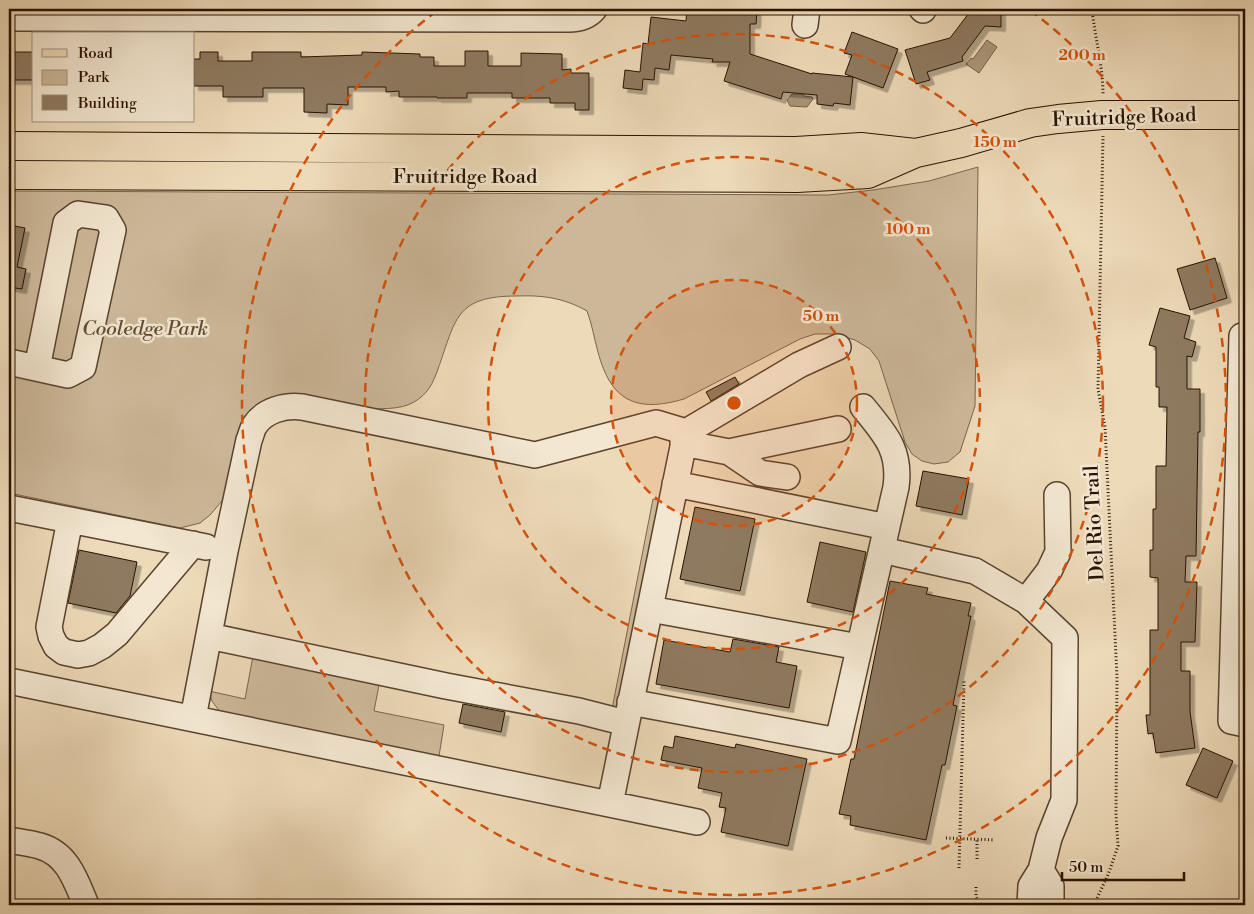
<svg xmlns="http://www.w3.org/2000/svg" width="1254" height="914" font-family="'Libre Bodoni',serif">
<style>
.green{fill:#ccb899;stroke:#7a644c}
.water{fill:#aa9679;stroke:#766149}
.building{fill:#8e7a60;stroke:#281100;filter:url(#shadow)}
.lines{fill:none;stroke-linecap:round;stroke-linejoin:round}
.minor-casing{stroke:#59432e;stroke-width:28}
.major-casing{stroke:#281100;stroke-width:30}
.path{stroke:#281100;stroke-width:3;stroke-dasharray:1 2.5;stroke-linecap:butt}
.minor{stroke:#f3e7d1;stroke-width:25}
.major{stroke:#eddab8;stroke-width:28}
.ring{fill:none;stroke:#d5520b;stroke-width:2.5;stroke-dasharray:9 6}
.labels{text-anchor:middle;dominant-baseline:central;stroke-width:5;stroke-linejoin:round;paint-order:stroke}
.street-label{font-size:20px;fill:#281100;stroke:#f3e7d1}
.park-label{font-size:20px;font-style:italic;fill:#614b36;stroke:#f3e7d1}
.centre{fill:#d5520b;stroke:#f3e7d1;stroke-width:2.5}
.ring-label{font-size:15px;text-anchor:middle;font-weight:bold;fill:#d5520b;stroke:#f3e7d1;stroke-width:5;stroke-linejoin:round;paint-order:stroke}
</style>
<defs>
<filter id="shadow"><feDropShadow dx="4.5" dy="4.5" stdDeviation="0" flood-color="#0004"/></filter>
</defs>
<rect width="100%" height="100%" fill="#eddab8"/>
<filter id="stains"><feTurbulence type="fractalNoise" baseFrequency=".004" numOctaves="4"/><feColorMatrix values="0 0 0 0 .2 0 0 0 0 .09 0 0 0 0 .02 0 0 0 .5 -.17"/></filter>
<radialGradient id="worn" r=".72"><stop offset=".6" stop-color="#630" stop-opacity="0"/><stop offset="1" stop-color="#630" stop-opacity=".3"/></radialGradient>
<path class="green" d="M978,167L975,406L960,452L948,462L934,464L922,461L912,454L905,442L879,361L870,349L855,340L835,334H815L800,339L684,399C636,413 611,401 598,352C594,338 592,324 587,311C564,298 543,295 517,296C455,296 456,319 438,369C433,383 428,394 414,402C389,418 313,401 283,397L227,495L210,515L200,523L180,528L9,493V191L828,195L873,190L929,181Z
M653,499L662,501L620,712L612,709Z
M253,656L380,680L374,711L444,725L439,756L433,761L220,712L212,701L209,691L245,699Z"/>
<path class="water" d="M987,40L997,47L979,73L966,64L971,58L973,59Z
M792,94H803L804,96L812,97L813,99L807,107L790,106L787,100Z"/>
<path class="building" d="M687,9H757L756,24H750V54L812,74V73L853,77L850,105L834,103L833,106L817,104V95L783,92L781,99L724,81L730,62H712L713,59L671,55L669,70L655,68L654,80L643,79L642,90L623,88L625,70L640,72L643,43L648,44L651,17L686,21Z
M972,9H1001V27L985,26L962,57L963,61L927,72L930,80L916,84L905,50L950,38Z
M852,32L898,49L883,88L845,74L852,55L844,53Z
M465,51H488V66H521V53L562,54V70L571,69V73H589V110H575V103H550V98H512V93H467V98H437V97H399V91L386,92V87H348V105L327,104V113L304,112V88H263V97H223V86H194V59H200V52H218V61H252V52H301V57L362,55V52L420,54V57H434V66H465Z
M9,52H34V80H9Z
M9,225L25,228L17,267L26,269L22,289L9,287Z
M1215,258L1227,298L1190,310L1177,269Z
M1160,308L1190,316L1184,338L1196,342L1192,357L1187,356V389H1200V432H1198L1196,556H1186L1185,582H1197L1195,642H1181V671H1190V712L1195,748L1156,753L1153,733L1148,734L1146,715H1150V630H1158V578L1150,577V550H1153V509H1156V466H1166L1167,407H1159V387H1156V347L1149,345Z
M735,377L739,384L711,401L706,392Z
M923,471L969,479L962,515L916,506Z
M695,507L755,519L740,591L680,579Z
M820,542L866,552L853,612L807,602Z
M79,550L137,562L130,596L116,613L68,603Z
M890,581L928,588L926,594L971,603L968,616H971L953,705L957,706L945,765H942L926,840L850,825L851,816L839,814L851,759H854Z
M733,639L779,647L776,662L797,666L789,708L656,684L664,640L730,652Z
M463,704L505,712L501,732L459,723Z
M675,736L735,748L736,744L807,759L788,846L721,832L726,808L719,807L722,793L698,788L702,768L661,760L664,746L673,748Z
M1203,748L1233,761L1217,798L1186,785Z"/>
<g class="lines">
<defs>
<path id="minor" d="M922,9L923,10
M9,18L569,19C579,19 587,17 594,9
M805,25L807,9
M1245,336H1242L1231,721L1245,724
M9,362L68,375L83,367L113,230L106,218L78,214L66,223L37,368
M683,443L729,452L838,429
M729,452L760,473L787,477
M675,484L887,527
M9,508L206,547
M70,520L49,627L51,636L56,646L64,652L78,655L89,653L102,646L117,634L193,544
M882,550L975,571L1026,601L1065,638L1064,800L1049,838L1041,870L1031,886L1030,905
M1026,601L1049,571L1058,552L1057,495
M650,609L859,647
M209,636L446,686L579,711L626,723
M9,681L697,822
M630,702L838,741L896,487C901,450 885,434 863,407
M193,718L225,551L249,440C251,436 252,429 255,425C265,410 285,405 302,407L535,455L656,423L686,432
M610,804L686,432L799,365L838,347
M9,840C19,842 30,843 40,846C68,854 76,881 86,905
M1041,870L1051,886V905"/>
<path id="major" d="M9,146L796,151L861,147L915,153
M9,175L797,178L868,174L916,153L961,143L1030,123L1058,119L1102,115H1245"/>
</defs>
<use href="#minor" class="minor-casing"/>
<use href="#major" class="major-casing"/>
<path class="path" d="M1092,9C1095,38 1103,66 1103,95
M946,838L995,840
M977,859V839
M959,868L964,681
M976,887V897L981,905
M1097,905V898L1108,875L1118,846L1116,815L1117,677L1105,427L1098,389L1103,136"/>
<use href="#minor" class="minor"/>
<use href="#major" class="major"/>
</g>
<circle cx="734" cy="403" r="123" fill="#d5520b" fill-opacity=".12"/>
<g class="ring">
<circle cx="734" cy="403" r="123"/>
<circle cx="734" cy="403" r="246"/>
<circle cx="734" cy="403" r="369"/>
<path d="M1030 10A492 492 0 1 1 438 10"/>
</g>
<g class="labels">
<g class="street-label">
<text transform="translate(1124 118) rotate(-2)">Fruitridge Road</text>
<text x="465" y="177">Fruitridge Road</text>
<text transform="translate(1095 523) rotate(-93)">Del Rio Trail</text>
</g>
<g class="park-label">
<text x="145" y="329">Cooledge Park</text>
</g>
</g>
<circle cx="734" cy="403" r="8" class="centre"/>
<g class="ring-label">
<text x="1082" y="60">200 m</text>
<text x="995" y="147">150 m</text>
<text x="908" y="234">100 m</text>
<text x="821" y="321">50 m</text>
</g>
<rect width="1254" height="914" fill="none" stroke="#eddab8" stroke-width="30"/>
<rect x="10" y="10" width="1234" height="894" fill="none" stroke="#281100" stroke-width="2.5"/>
<rect x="15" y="15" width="1224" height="884" fill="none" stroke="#281100"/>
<rect x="32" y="32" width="162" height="90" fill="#f3e7d1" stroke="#a2917d"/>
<rect x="42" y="49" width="25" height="8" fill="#eddab8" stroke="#a2917d"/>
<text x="78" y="58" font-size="15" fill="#281100">Road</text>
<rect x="42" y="70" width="25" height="15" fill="#ccb899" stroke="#a2917d"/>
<text x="78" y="82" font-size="15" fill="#281100">Park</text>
<rect x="42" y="95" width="25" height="15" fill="#8e7a60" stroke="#a2917d"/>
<text x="78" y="108" font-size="15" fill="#281100">Building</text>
<path d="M1062 872v8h122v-8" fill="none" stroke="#281100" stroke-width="2.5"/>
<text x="1069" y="872" font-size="15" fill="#281100" stroke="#f3e7d1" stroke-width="4" paint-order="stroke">50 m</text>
<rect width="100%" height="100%" filter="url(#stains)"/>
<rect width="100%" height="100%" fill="url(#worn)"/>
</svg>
